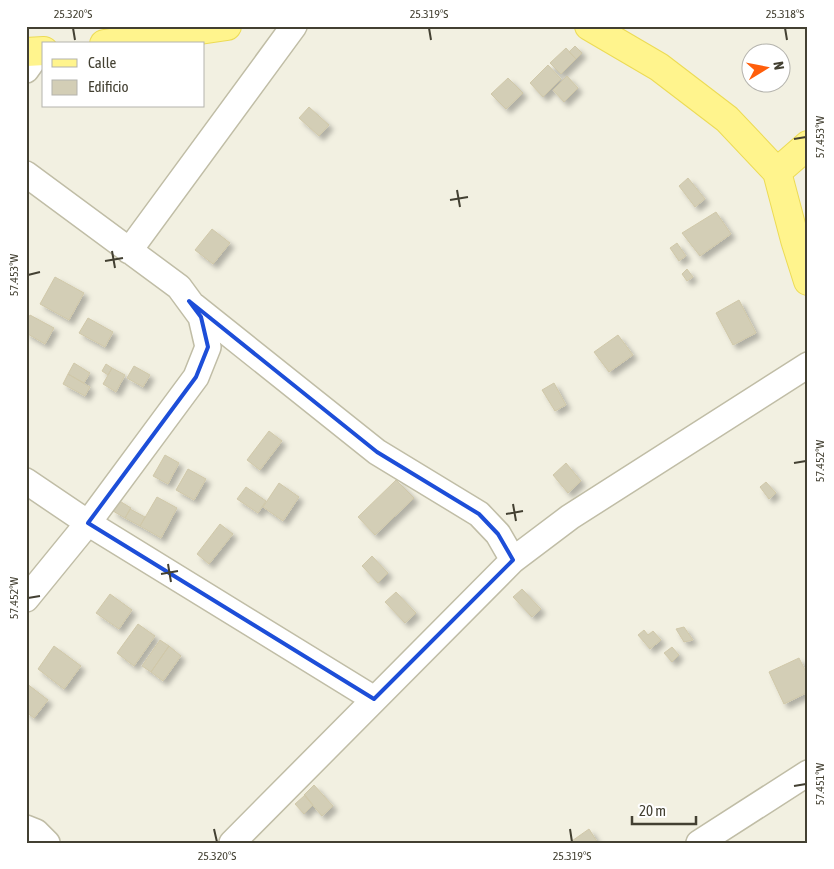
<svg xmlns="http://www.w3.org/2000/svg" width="834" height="869" font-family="'Asap Condensed',sans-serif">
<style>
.building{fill:#d3ceb6;stroke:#d0c8a9;filter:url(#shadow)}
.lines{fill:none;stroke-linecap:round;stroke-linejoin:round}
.minor-casing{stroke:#c0bda6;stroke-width:28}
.major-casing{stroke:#ecdb55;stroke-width:30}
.minor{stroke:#fff;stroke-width:25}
.major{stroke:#fff48d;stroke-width:28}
.marked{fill:none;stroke:#1d4ed8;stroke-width:4;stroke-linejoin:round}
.ticks{fill:none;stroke:#434032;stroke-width:2}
.neatline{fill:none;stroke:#434032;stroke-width:2}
.ticks-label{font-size:12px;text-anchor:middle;fill:#434032}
</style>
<defs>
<filter id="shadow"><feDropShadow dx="4.5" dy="4.5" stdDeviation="2.5" flood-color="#0004"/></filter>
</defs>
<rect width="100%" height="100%" fill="#f2f0e1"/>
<path class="building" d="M575,46L582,53L576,59L569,52Z
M566,48L576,59L561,74L550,63Z
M548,65L561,79L543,97L530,83Z
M567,76L578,88L564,102L553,90Z
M508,78L523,93L506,109L491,94Z
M309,107L329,125L319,136L299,118Z
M688,178L705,199L695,207L679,186Z
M716,212L731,234L700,256L682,233Z
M212,229L230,243L213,264L195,250Z
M677,243L686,256L679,261L670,248Z
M687,269L693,277L687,281L682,274Z
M55,277L84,293L69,320L40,304Z
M739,300L756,333L733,345L716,313Z
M30,315L54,328L45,344L26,333V322Z
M88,318L113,332L105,347L79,333Z
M618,335L633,355L609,372L594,352Z
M74,363L90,373L84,383L68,374Z
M106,364L112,368L108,375L102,371Z
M134,366L150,375L143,387L127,378Z
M112,368L125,375L116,392L103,384Z
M68,374L90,387L85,396L63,384Z
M554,383L566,405L555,411L542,390Z
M269,431L282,441L260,470L247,460Z
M165,455L179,463L168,484L153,476Z
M566,463L581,481L568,493L553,475Z
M188,469L206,479L194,500L176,490Z
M396,480L414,498L375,535L358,517Z
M766,482L776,493L769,499L760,487Z
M279,483L299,497L283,521L263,507Z
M246,487L266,501L258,513L237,499Z
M157,497L177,508L161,538L140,526Z
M118,500L131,508L125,518L113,511Z
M130,509L145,517L140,526L125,518Z
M220,524L233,534L209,564L197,554Z
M372,556L388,573L378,583L362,566Z
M522,589L541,609L532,617L513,597Z
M396,592L416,613L405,623L385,602Z
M110,594L132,610L119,629L96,613Z
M138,624L155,636L134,666L117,653Z
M684,627L693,640L684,642L676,629Z
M644,630L648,635L653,631L661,640L650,649L638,635Z
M160,640L169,646L151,672L142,666Z
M54,646L81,666L64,689L38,669Z
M169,646L181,656L163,681L151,672Z
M672,647L679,655L672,662L664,653Z
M799,658L808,676V692L784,704L769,672Z
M26,683L48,700L34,718L26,712Z
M314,785L333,806L322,816L304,795Z
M305,795L313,805L304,814L295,804Z
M589,829L598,843H569Z"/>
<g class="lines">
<defs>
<path id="minor" d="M26,70L39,52
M26,174L179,287L201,317L208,347L196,377L88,523L26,599
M129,251L294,26
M194,306L377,452L479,514L498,534L513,560
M26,481L88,523L374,699
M26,828L36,832L47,843
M232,843L513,560L570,517L808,365
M699,843L808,773"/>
<path id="major" d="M589,26L659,67L727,119L777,172L795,240L808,281
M104,44L227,26
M26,52L44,51
M777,172L808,145"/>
</defs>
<use href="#minor" class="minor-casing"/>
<use href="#major" class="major-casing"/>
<use href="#minor" class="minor"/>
<use href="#major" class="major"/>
</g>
<path class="marked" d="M189,301L377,452L479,514L498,534L513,560L374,699L88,523L196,377L208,347L201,317Z"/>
<path class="ticks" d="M73,28L75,40M429,28L431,40M785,28L787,40M794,139L806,137M457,190L460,207M450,200L468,197M112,251L115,268M105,261L123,258M28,275L40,272M794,463L806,461M513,504L516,521M506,514L523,511M168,564L171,582M161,574L178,571M28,598L40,596M794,786L806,784M214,829L217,842M570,829L572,842"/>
<rect width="834" height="869" fill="none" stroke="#ffffff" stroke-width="55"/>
<rect x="42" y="42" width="162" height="65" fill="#ffffff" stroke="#b4b3ad"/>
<rect x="52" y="59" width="25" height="8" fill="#fff48d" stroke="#b4b3ad"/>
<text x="88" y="68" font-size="15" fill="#434032">Calle</text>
<rect x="52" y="80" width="25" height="15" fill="#d3ceb6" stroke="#b4b3ad"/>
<text x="88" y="92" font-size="15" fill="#434032">Edificio</text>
<g transform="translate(766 68) rotate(80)"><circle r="24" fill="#ffffff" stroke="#b4b3ad"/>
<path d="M0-4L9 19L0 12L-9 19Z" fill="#ff5e0b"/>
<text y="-8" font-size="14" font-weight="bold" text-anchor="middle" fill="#434032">N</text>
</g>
<path d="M632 816v8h64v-8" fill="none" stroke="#434032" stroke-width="2.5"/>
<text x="639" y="816" font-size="15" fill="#434032" stroke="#ffffff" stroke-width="4" paint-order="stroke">20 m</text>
<rect x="28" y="28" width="778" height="814" class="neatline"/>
<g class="ticks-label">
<text x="73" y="18">25.320°S</text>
<text x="429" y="18">25.319°S</text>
<text x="785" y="18">25.318°S</text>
<text transform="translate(820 137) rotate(-90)" y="4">57.453°W</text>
<text transform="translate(14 275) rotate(-90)" y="4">57.453°W</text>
<text transform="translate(820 461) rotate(-90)" y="4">57.452°W</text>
<text transform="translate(14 598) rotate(-90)" y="4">57.452°W</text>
<text transform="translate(820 784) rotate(-90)" y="4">57.451°W</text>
<text x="217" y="860">25.320°S</text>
<text x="572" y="860">25.319°S</text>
</g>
</svg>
